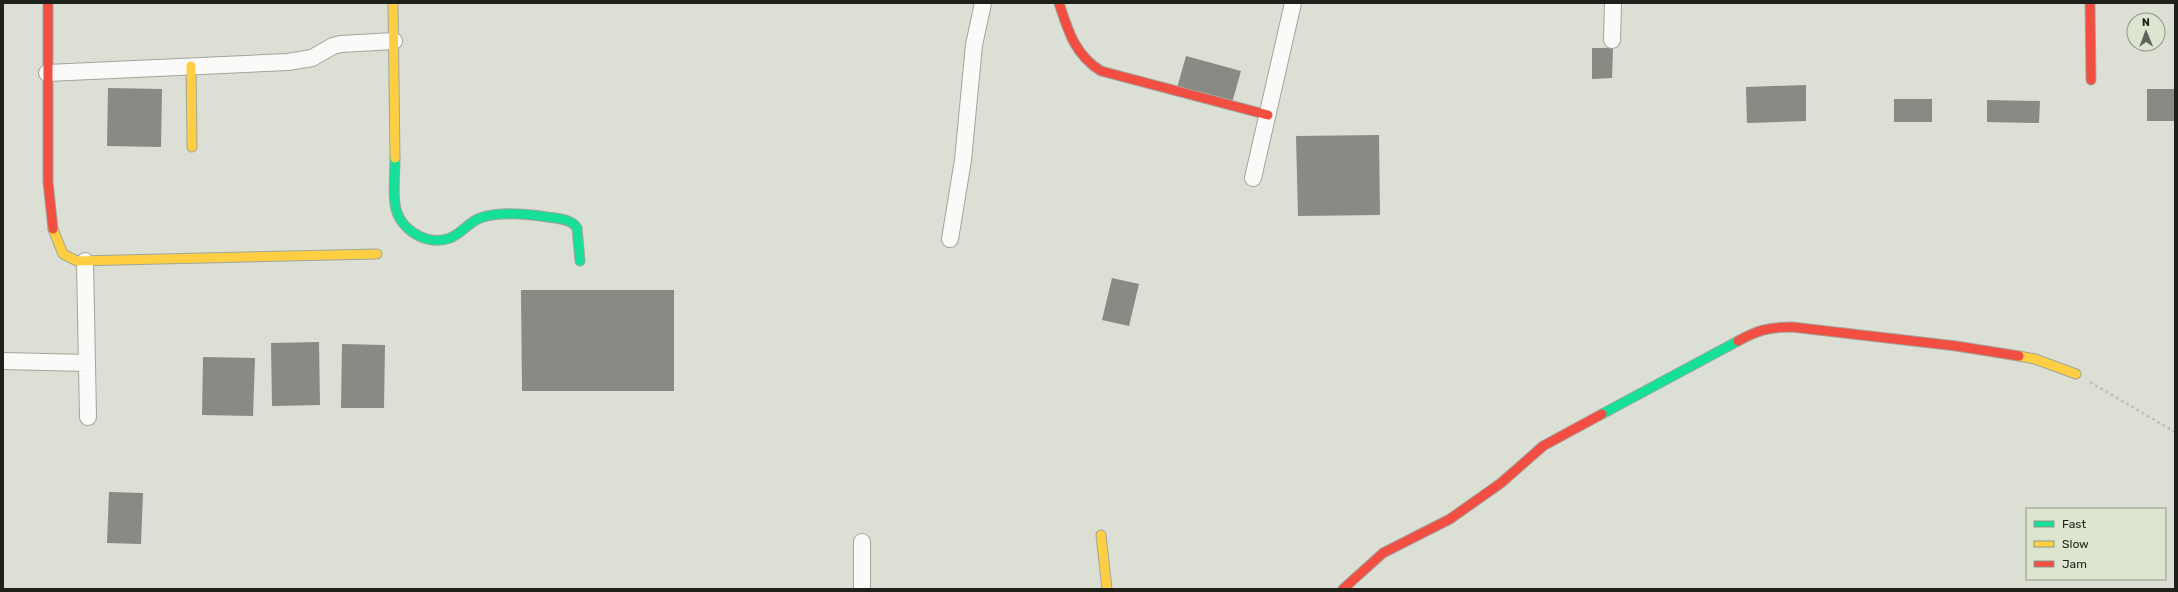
<svg xmlns="http://www.w3.org/2000/svg" width="2178" height="592" font-family="Rubik,sans-serif">
<style>
.building{fill:#888a83}
.lines{fill:none;stroke-linecap:round;stroke-linejoin:round}
.street-casing{stroke:#a2a59c;stroke-width:18}
.fast-casing{stroke:#a2a59c;stroke-width:11}
.slow-casing{stroke:#a2a59c;stroke-width:11}
.jam-casing{stroke:#a2a59c;stroke-width:11}
.path{stroke:#bfc0bc;stroke-width:2.5;stroke-dasharray:3 3;stroke-linecap:butt}
.street{stroke:#fafaf9;stroke-width:16}
.fast{stroke:#16e098;stroke-width:9}
.slow{stroke:#ffcf43;stroke-width:9}
.jam{stroke:#f24e42;stroke-width:9}
</style>
<rect width="100%" height="100%" fill="#dcdfd4"/>
<path class="building" d="M1592,48H1613L1612,78L1592,79Z
M1186,56L1241,71L1232,103L1177,88Z
M1806,85V121L1747,123L1746,87Z
M108,88L162,89L161,147L107,146Z
M2147,89H2175V121H2147Z
M1894,99H1932V122H1894Z
M1987,100L2040,101L2039,123L1987,122Z
M1379,135L1380,215L1298,216L1296,136Z
M1112,278L1139,284L1129,326L1102,320Z
M521,290H674V391H522Z
M319,342L320,405L272,406L271,343Z
M342,344L385,345L384,408H341Z
M203,357L255,358L253,416L202,415Z
M109,492L143,493L141,544L107,543Z"/>
<g class="lines">
<defs>
<path id="street" d="M1612,40L1613,3
M47,73L288,62L312,58L333,46L341,44L394,41
M1253,178L1293,3
M950,239L963,160L974,45L983,3
M85,261L88,417
M3,361L87,363
M862,542V589"/>
<path id="fast" d="M395,158C395,173 393,189 395,204C398,229 427,247 450,238C461,234 469,222 480,218C499,211 527,214 547,217C557,218 572,219 577,228L580,261
M1602,414L1738,341"/>
<path id="slow" d="M393,3L395,158
M191,66L192,147
M53,229L63,254L77,261L377,254
M2019,356L2035,359L2076,374
M1101,535L1107,589"/>
<path id="jam" d="M48,3V182L53,229
M1059,3C1068,31 1075,55 1101,71L1268,115
M2090,3L2091,80
M1738,341C1758,330 1769,327 1792,327L1956,346L2019,356
M1343,589L1383,553L1450,519L1501,483L1543,446L1602,414"/>
</defs>
<use href="#street" class="street-casing"/>
<use href="#fast" class="fast-casing"/>
<use href="#slow" class="slow-casing"/>
<use href="#jam" class="jam-casing"/>
<path class="path" d="M2090,382L2175,432"/>
<use href="#street" class="street"/>
<use href="#fast" class="fast"/>
<use href="#slow" class="slow"/>
<use href="#jam" class="jam"/>
</g>
<rect width="2178" height="592" fill="none" stroke="#1e2119" stroke-width="8"/>
<rect x="2026" y="508" width="140" height="72" fill="#dde4cf" stroke="#919686"/>
<rect x="2034" y="521" width="20" height="6" fill="#16e098" stroke="#919686"/>
<text x="2062" y="528" font-size="12" fill="#1e2119">Fast</text>
<rect x="2034" y="541" width="20" height="6" fill="#ffcf43" stroke="#919686"/>
<text x="2062" y="548" font-size="12" fill="#1e2119">Slow</text>
<rect x="2034" y="561" width="20" height="6" fill="#f24e42" stroke="#919686"/>
<text x="2062" y="568" font-size="12" fill="#1e2119">Jam</text>
<g transform="translate(2146 32) rotate(359)"><circle r="19" fill="#dde4cf" stroke="#919686"/>
<path d="M0-3L7 15L0 10L-7 15Z" fill="#60645a"/>
<text y="-6" font-size="11" font-weight="bold" text-anchor="middle" fill="#1e2119">N</text>
</g>
</svg>
